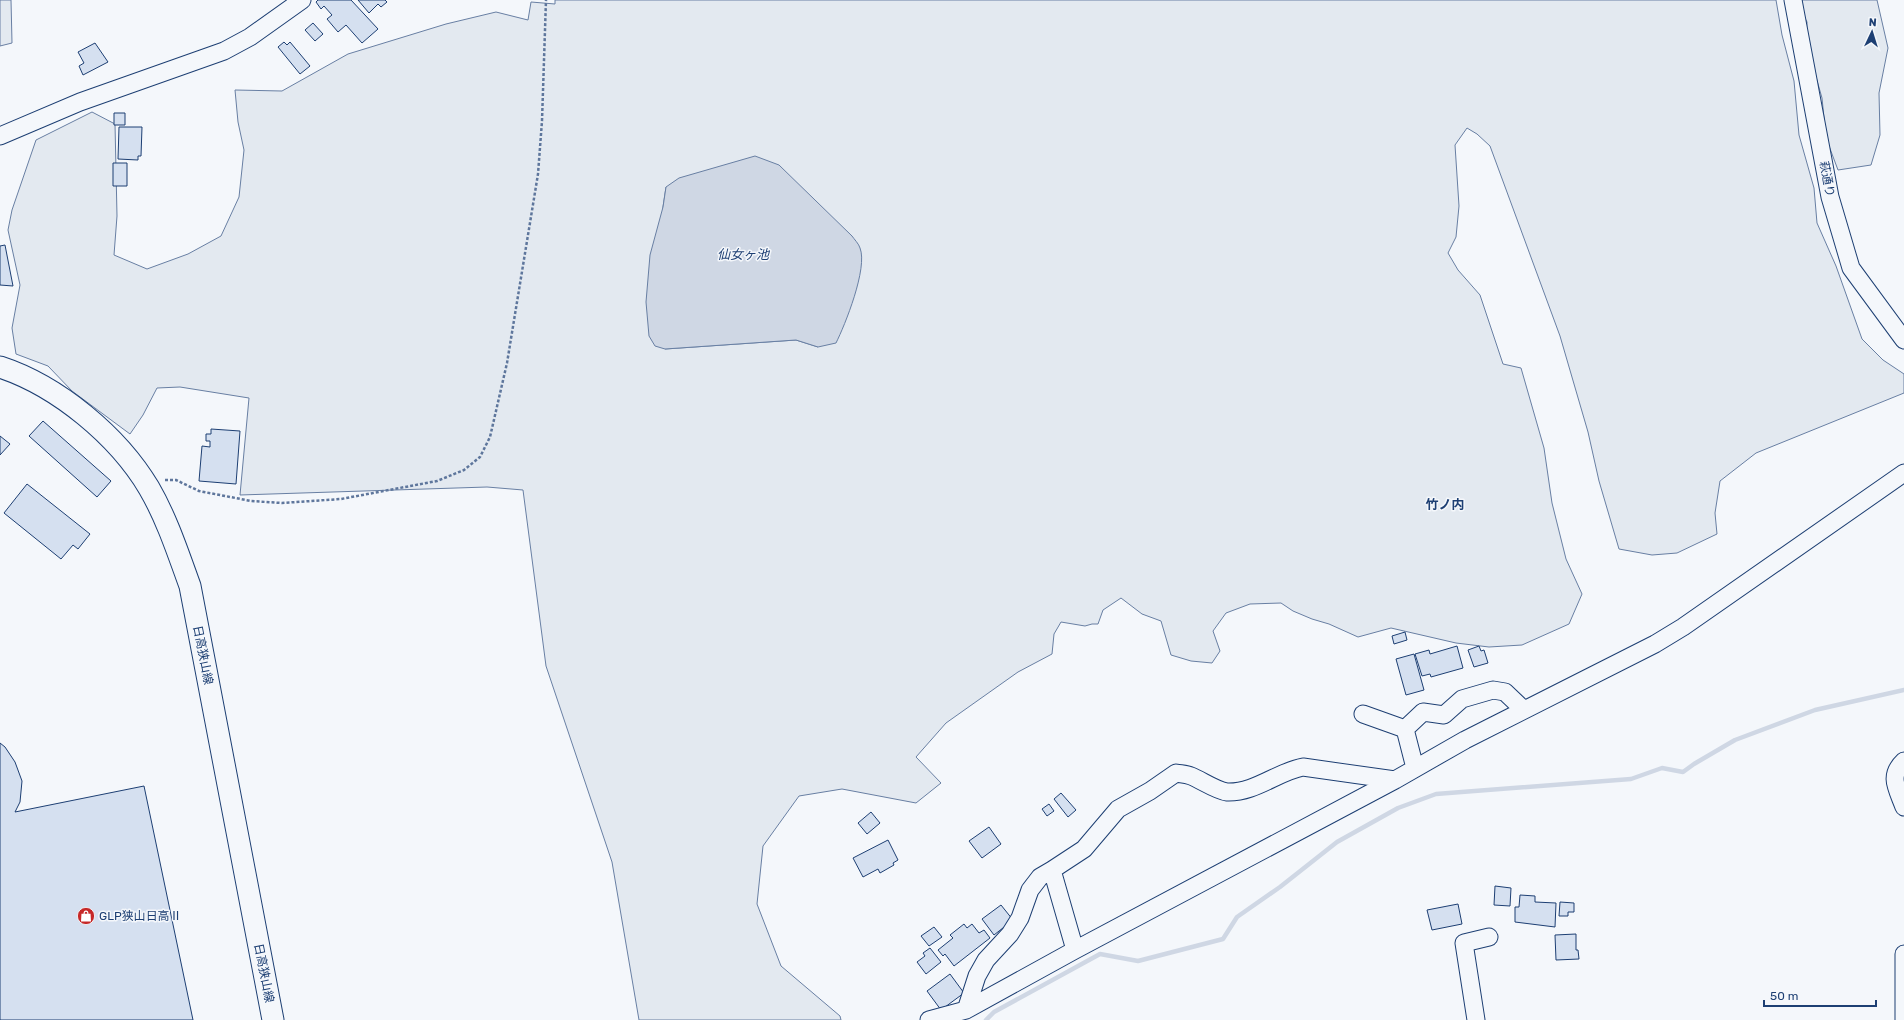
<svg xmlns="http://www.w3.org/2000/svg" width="1904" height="1020" font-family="Rubik,'Noto Sans JP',sans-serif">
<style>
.green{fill:#e3e9f0;stroke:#687fa3;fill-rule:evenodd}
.water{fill:#cfd7e4;stroke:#687fa3}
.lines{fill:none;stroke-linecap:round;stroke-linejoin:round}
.stream{stroke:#cfd7e4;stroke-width:4.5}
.building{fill:#d5e0f0;stroke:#1d3f73}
.minor-casing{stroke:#1d3f73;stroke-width:19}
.major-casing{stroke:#1d3f73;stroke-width:23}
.path{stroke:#5e769c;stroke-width:2.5;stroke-dasharray:3 2;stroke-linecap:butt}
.minor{stroke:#f4f7fb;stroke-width:17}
.major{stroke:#f4f7fb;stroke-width:21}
.labels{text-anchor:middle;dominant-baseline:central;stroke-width:3;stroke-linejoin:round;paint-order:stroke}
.street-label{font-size:12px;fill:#1d3f73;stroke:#f4f7fb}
.poi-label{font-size:12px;fill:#1d3f73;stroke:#f4f7fb;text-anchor:start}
.water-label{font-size:13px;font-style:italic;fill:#1d3f73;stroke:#f4f7fb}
.neighbourhood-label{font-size:13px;font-weight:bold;fill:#1d3f73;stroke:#f4f7fb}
</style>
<rect width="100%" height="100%" fill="#f4f7fb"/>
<path class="green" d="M0,0H11L12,43L0,46Z
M555,0H1776L1782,35L1794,81L1799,135L1814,188L1817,223L1836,266L1862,339L1883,360L1904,374V393L1756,453L1720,481L1715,513L1717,534L1677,553L1652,555L1619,549L1599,481L1588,432L1560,336L1490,146L1477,134L1467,128L1455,145L1459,206L1456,237L1448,253L1458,270L1480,295L1503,364L1521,368L1544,448L1552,503L1566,559L1582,594L1569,624L1522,645L1489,647L1456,643L1391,628L1358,637L1329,624L1312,619L1293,611L1281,603L1250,604L1226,613L1213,631L1220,651L1212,663L1191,661L1171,655L1161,621L1142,614L1121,598L1103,610L1098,624H1092L1085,626L1061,622L1054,634L1052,654L1018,672L946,723L916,757L941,783L916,803L842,789L799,796L763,846L757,904L781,966L840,1016L841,1020H639L612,862L546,666L523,490L487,487L240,495L249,398L180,387L157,388L143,415L130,434L72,391L48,366L16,354L12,328L20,285L8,230L12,210L36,140L92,112L115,124L117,216L114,255L147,269L188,254L221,236L239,197L244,150L238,122L235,90L282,91L348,54L446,24L496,12L528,20L531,2L555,4ZM666,187L818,347L796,340L665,349L663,207Z
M1798,0H1877L1888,48L1879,93L1880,135L1871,165L1838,170L1826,138L1822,98L1806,42L1807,22L1799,7Z"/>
<path class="water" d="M755,156L779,165L852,236C854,239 859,244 860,248C868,268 845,325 836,343L818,347L796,340L665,349L655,346L649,336L646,302L650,255L663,207L666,187L679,178Z"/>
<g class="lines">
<path class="stream" d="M986,1020L994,1012L1100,954L1138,961L1223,939L1237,917L1280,887L1337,842L1398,808L1436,794L1631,779L1662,768L1683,772L1694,764L1735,740L1815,710L1904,690"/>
</g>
<path class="building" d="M318,0H351L378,29L362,43L346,25L338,32L327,19L332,15L324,6L321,9L316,2Z
M358,0H385L387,2L381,7L378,4L369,13Z
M313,23L323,34L315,41L305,30Z
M284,42L287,45L290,42L310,66L300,74L278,47Z
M95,43L108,62L83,75L79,66L84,63L78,52Z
M114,113H125V125H114Z
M119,127H142L141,156H138V160L118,159Z
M113,163H127V186H113Z
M5,245L13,286L0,285V246Z
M43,421L111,481L97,497L29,436Z
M211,429L240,431L236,484L199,481L202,446L210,447V441H206V434H211Z
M0,436L10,444L0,455Z
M27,484L90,534L78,549L73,545L61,559L4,513Z
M1405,632L1407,640L1394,644L1392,636Z
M1457,646L1463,668L1431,677L1430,674L1422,676L1415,654L1429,650L1430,654Z
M1479,646L1481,651L1484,650L1488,663L1474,667L1468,650Z
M1414,654L1424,690L1406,695L1396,659Z
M0,743L5,747L15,762L22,781L20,802L15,812L144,786L193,1020H0Z
M1061,793L1076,810L1068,817L1054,799Z
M1049,804L1054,811L1047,816L1042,809Z
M871,812L880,823L867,834L858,823Z
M989,827L1001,844L982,858L969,841Z
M888,840L898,860L893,863L894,865L880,873L878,869L863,877L853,858Z
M1495,886L1511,888L1510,906L1494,905Z
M1520,895L1535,896V902L1556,903L1555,927L1515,922V907H1519Z
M1560,902L1574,903V912H1568V916H1559Z
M1458,904L1462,924L1432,930L1427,910Z
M1001,905L1013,920L994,935L982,919Z
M964,924L967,928L972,924L979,933L984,930L990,938L954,966L945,954L943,956L938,950L953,938L950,935Z
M934,927L942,937L929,946L921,936Z
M1576,934V950H1578L1579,959L1556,960L1555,935Z
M930,948L941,962L926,974L917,962L925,956L923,953Z
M950,974L964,993L941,1010L927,991Z"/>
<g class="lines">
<defs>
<path id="minor" d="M1793,0L1830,197L1851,268L1904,340
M0,136L80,102L224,51L250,37L302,0
M1363,714L1405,729
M1904,761C1888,776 1897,788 1904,807
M1415,768L1405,729L1423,712L1444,715L1462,699L1493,690L1505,692L1524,710
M1075,950L1052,870L1084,849L1118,809L1150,791L1176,773C1181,774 1186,774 1191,776C1201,780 1217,791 1227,792C1255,793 1277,772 1303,767L1395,780
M966,1010L977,976L986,960L1010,934L1020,918L1030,890L1040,877L1052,870
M929,1020L966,1010L1075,950L1395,780L1465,740L1655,644L1683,627L1904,473
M1476,1020L1464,943L1489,937
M1904,1020V954"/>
<path id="major" d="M0,367C58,386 118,436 149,488C167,519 178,553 190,586L273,1020"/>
</defs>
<use href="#minor" class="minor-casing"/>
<use href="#major" class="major-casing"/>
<path class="path" d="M165,480H176L199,491L251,501L282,503L341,499L437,481L464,470L480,457L490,437L507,363L538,174L542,121L546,0"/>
<use href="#minor" class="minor"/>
<use href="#major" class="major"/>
</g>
<defs>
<symbol id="shop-disc" viewBox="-11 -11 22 22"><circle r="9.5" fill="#c62828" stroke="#f4f7fb"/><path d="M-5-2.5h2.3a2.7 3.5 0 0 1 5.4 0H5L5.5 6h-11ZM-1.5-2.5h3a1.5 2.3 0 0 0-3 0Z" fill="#fff"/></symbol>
</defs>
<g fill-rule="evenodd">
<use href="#shop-disc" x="76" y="906" width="20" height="20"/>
</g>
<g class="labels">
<g class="street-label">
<text transform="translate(1827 179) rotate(79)">萩通り</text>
<text transform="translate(203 655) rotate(79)">日高狭山線</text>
<text transform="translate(264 973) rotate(79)">日高狭山線</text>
</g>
<g class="poi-label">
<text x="99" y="916">GLP狭山日高Ⅱ</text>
</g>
<g class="water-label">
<text x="743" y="254">仙女ヶ池</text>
</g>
<g class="neighbourhood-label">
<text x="1445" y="504">竹ノ内</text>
</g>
</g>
<g transform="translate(1872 32) rotate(4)" stroke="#f4f7fb" stroke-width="3" paint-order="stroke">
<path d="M0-3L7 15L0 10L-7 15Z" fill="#1d3f73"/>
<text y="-6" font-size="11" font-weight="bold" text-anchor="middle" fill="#1d3f73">N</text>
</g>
<path d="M1764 1000v6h112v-6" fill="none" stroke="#1d3f73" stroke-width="2"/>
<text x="1770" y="1000" font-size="12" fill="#1d3f73" stroke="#f4f7fb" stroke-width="3" paint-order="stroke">50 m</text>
</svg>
